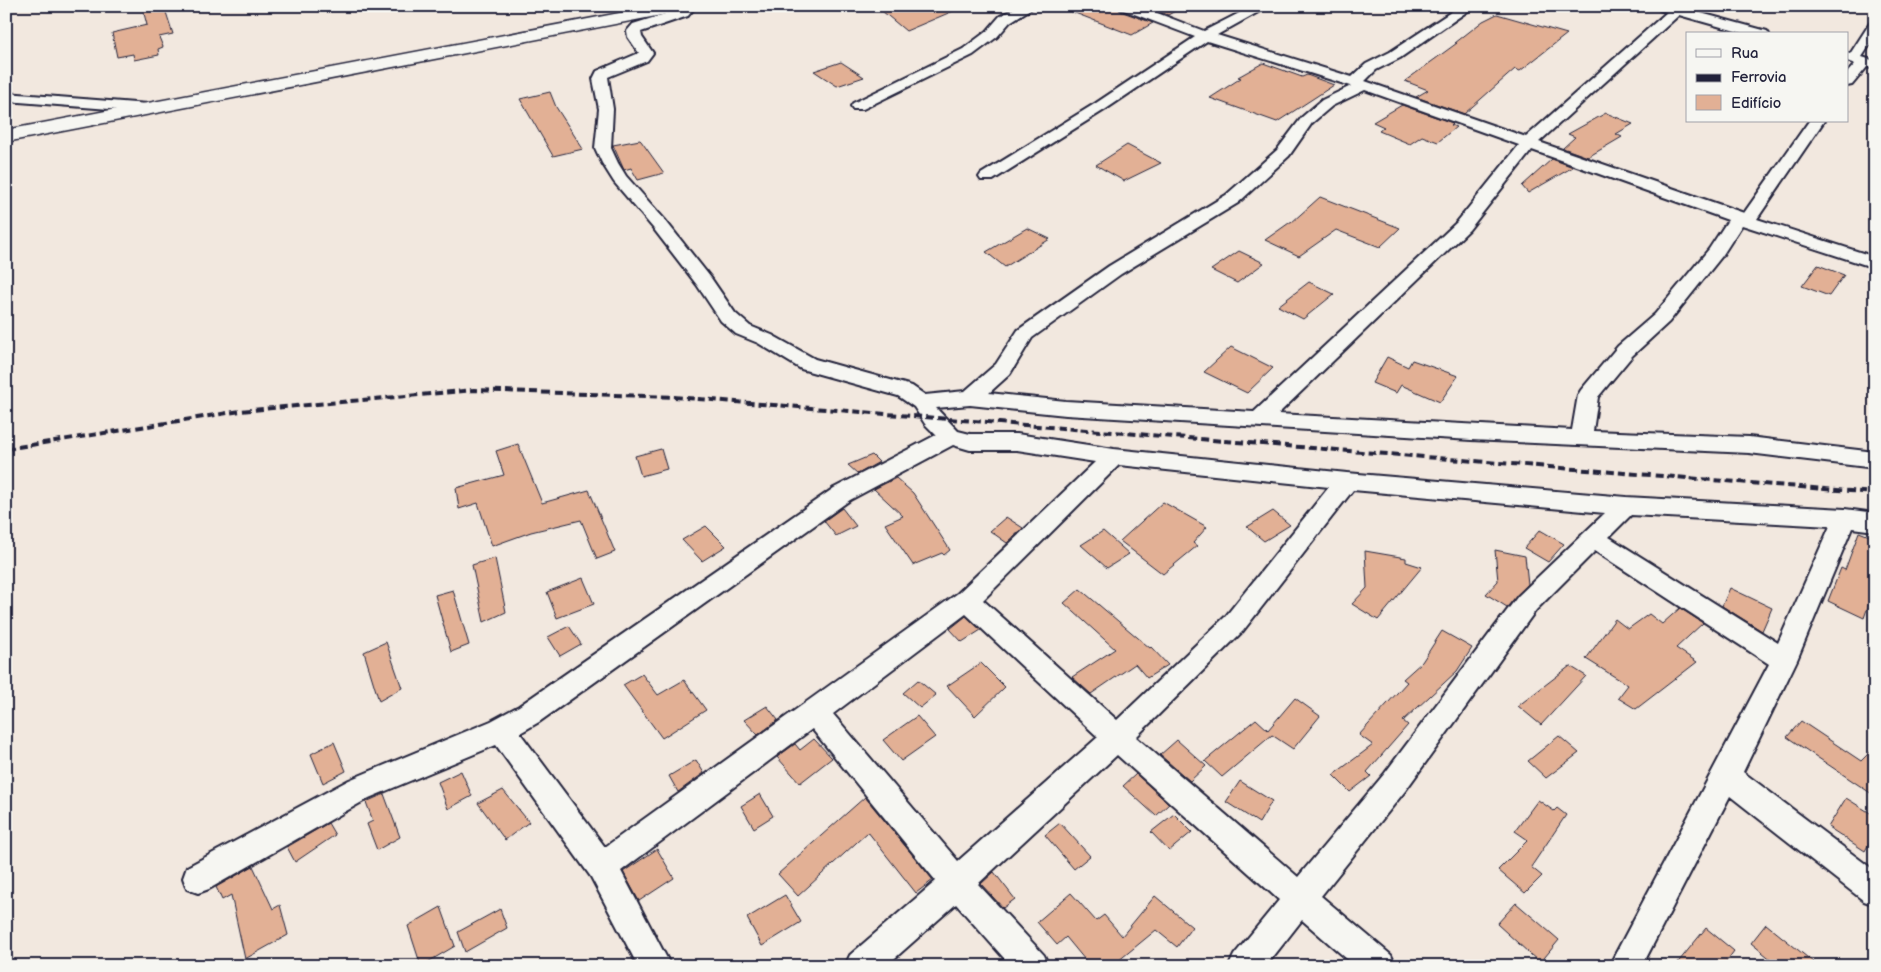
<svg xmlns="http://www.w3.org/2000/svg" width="1881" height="972" font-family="'Balsamiq Sans',sans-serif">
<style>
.building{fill:#e2b095;stroke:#22223b}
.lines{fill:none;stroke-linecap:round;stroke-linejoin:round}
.minor-casing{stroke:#22223b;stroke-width:4}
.tertiary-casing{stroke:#22223b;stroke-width:3}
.minor{fill:#f6f6f2;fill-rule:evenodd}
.tertiary{fill:#f6f6f2;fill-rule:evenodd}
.rail{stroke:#22223b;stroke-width:4;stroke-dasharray:8 4;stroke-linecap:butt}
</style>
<rect width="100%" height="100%" fill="#f2e8df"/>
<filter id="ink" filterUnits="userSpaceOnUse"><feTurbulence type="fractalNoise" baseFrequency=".02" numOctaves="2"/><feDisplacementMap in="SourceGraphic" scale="10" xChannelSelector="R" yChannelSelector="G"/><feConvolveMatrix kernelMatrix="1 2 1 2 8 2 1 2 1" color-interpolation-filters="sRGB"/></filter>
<g filter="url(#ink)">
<path class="building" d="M142,6H164L173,34L159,37L163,47L158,49L159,55L134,60L133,54L117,57L112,33L147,25Z
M876,6H965L906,31Z
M1062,6H1118L1120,11L1153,23L1132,35L1062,8Z
M1145,6H1184L1168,15Z
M1497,14L1567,34L1520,71L1515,69L1464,114L1416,97L1428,90L1405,81L1457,43H1455L1483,21Z
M841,62L864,77L837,86L814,71Z
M1263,63L1302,77L1307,75L1334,85L1277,122L1210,98L1241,78L1238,77Z
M550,92L556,107L583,149L553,156L520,99Z
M1402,105L1453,123L1451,125L1456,127L1438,142L1422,136L1410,144L1379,131L1384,127L1373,122Z
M1606,113L1633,124L1616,134L1622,137L1588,157L1563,148L1575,137L1568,134Z
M640,140L641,141L664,173L638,180L631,168L624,170L613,145Z
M1127,145L1161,163L1124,181L1096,165Z
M1552,159L1573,167L1528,193L1522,186Z
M1320,197L1400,228L1380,247L1336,230L1299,256L1265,240L1289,223H1291Z
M1027,228L1050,239L1005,267L986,252Z
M1239,251L1264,263L1237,283L1211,270Z
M1818,265L1844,275L1829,296L1802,286Z
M1309,282L1334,294L1303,319L1278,306Z
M1231,347L1273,368L1247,393L1204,372Z
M1387,357L1408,367L1412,360L1458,376L1440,402L1401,385L1396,393L1372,383Z
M518,444L542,503L589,490L615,552L597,559L581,520L531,532L492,546L478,503L459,509L456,488L504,475L496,451Z
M661,449L667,469L641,476L635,456Z
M872,455L879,462L858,474L848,465Z
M896,478L913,493L950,550L944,555L942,553L913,565L885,524L903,516L874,489Z
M1163,502L1207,527L1193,543L1197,546L1163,574L1120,541Z
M842,508L856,526L836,536L824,521Z
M1273,511L1290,525L1264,541L1247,527Z
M1006,517L1023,528L1007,543L990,531Z
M706,526L726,546L702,561L682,540Z
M1540,530L1564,544L1548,562L1524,548Z
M1103,531L1129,554L1107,568L1081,545Z
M1859,532L1875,538V587L1864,618L1828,601L1841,568L1845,570Z
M1495,550L1525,556L1528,584L1507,607L1486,594L1498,581Z
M1365,551L1406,558V562L1422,567L1378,620L1352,604L1367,588Z
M495,558L506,612L484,622L472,565Z
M583,578L594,604L557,618L547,592Z
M1730,588L1772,608L1762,631L1722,606Z
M1080,589L1150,648L1151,647L1168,665L1147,678L1135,664L1091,694L1072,677L1115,649L1064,603Z
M453,590L469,645L451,652L435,595Z
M1680,608L1703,623L1676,648L1697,662L1636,709L1618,698L1628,685L1586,659L1615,619L1628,629L1649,614L1662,624Z
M966,616L981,630L962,642L950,629Z
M569,626L581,644L560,656L548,637Z
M1442,631L1472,648L1457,671L1403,721L1408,725L1367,772L1371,776L1350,792L1333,775L1373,745L1359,735L1407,682L1403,679L1422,662Z
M386,642L402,688L379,701L364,652Z
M981,663L1005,687L975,716L947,686Z
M1570,666L1586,676L1541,725L1518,706Z
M642,674L658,695L684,680L706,710L662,738L623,685Z
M918,680L936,695L920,708L903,693Z
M1295,698L1320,716L1293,749L1272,735L1222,777L1205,761L1256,719L1268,730Z
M767,706L778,720L758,735L744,720Z
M917,716L935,737L901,761L883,740Z
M1801,721L1861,761L1875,747V796L1787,737Z
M1559,736L1579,753L1546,778L1528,761Z
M814,739L832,758L800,783L777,757L795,744L800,750Z
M1177,740L1206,766L1190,781L1160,755Z
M334,742L346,771L323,783L311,754Z
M696,760L704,773L678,792L669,776Z
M461,771L472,796L448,809L438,782Z
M1136,774L1169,804L1156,816L1123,786Z
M1240,781L1272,801L1259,823L1226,802Z
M503,790L529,822L505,840L478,803Z
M384,794L400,837L377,850L367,824L373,821L366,802Z
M760,794L773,816L754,828L741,806Z
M865,797L933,880L916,893L868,832L798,896L778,874Z
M1846,798L1875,816V833L1865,851L1828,827Z
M1538,800L1554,811L1557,808L1566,815L1531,867L1542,876L1525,893L1498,870L1528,840L1515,831Z
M1174,814L1192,832L1169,851L1151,832Z
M328,823L335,835L295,862L287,847Z
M1060,823L1090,856L1074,869L1045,835Z
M657,849L674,878L639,901L623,872Z
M253,866L273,909L280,905L288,935L245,959L231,895L222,900L216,887Z
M994,872L1015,899L1003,908L981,884Z
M1071,893L1096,921L1104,915L1122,936L1155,896L1192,927L1177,947L1156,930L1112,966H1090L1066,937L1057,945L1037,922Z
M785,895L801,922L762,946L747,918Z
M1516,903L1559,940L1540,963L1497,924Z
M441,907L455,946L421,966L408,926Z
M500,909L507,928L465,952L458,932Z
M1766,924L1818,966H1779L1751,943Z
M1706,928L1734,951L1723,966H1675Z"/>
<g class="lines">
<defs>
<path id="minor" d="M682,6H696L688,16L641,32L642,37L653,53L647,61L608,77L613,109L611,148L618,163L626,176L665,220L711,278L735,313L750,326L772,335L815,359L912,386L925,395L965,391L996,364L1018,330L1109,266L1226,195L1277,150L1302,117L1322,100L1351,86L1207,41L1106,109L993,180H981L979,177L981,174L1096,103L1195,37L1121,9L1120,6H1139L1204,31L1253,6H1269L1217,35L1352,77L1366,64L1390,52L1460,6H1475L1400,58L1376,70L1365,81L1526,137L1667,12L1660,10L1659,6H1687L1686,9L1767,31L1769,34H1746L1679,15L1539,142L1744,213L1809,121H1824L1757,219L1875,257V268L1742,225L1722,256L1669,322L1632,356L1598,397L1593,431L1749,437L1875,452V468L1749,453L1471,440L1066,415L970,405L936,408L958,431L970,434H1017L1114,449L1347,473L1626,497L1845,509L1875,513V531L1852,528L1797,660L1743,772L1875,871V905L1864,901L1730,796L1642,966H1609L1769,664L1595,551L1536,610L1405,791L1321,896L1391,955L1396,966H1355L1302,920L1266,966H1229L1234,955L1279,900L1117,755L978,884L1044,955L1049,966H1011L956,904L886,966H845L850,955L936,881L812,729L621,871L671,966H638L591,877L496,745L369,798L209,889L198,893L187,889L183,878L187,867L349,780L491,721L519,706L834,488L936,435L925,424L914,407L898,396L801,369L758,343L736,334L721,321L697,285L653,228L614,182L602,163L595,148L599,109L593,79L597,71L639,53L628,37L627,31L633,24L678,10ZM1365,90L1519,145L1457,222L1254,412L1066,401L989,393L1010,374L1032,338L1121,274L1238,203L1289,156L1312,123L1332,106ZM1532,150L1728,220L1709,249L1655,314L1618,346L1581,390L1578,395L1572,430L1278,414L1469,230ZM953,445L970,450H1017L1095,462L958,593L605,847L520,733L539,722L850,500ZM1119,465L1329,487L1225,617L1117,720L983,600ZM1353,490L1605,513L1518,596L1385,773L1298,877L1136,737L1243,631ZM1631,515L1830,526L1778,643L1609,537ZM966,614L1098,737L958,861L833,714Z
M1019,6H1035L1010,22L997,37L973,55L863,109H853L851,106L853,103L963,49L987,31L1000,16Z
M1875,22V37L1862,57L1875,61V69L1867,67L1852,85L1847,86V73L1855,64L1847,61V53L1850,54L1870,23Z
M6,93L148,104L153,105L155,108L153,111L148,112L6,101Z"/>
<path id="tertiary" d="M656,6H690L688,9L682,11L6,142V130Z"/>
</defs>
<use href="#minor" class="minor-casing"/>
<use href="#tertiary" class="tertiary-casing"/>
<use href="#minor" class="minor"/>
<use href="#tertiary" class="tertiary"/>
<path class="rail" d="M6,449L240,411L474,390L674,397L1875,493"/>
</g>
</g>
<rect width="1881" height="972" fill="none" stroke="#f6f6f2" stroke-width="25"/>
<rect x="12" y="12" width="1856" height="947" fill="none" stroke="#22223b" stroke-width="2" filter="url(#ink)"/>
<rect x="1686" y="32" width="162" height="90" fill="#f6f6f2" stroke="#a1a1a9"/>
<rect x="1696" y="49" width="25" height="8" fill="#f6f6f2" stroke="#a1a1a9"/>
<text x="1731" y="58" font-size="15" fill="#22223b">Rua</text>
<rect x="1696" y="74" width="25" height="8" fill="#22223b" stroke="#a1a1a9"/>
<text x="1731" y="82" font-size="15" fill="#22223b">Ferrovia</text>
<rect x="1696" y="95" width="25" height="15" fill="#e2b095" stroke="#a1a1a9"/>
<text x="1731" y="108" font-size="15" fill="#22223b">Edifício</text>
</svg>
